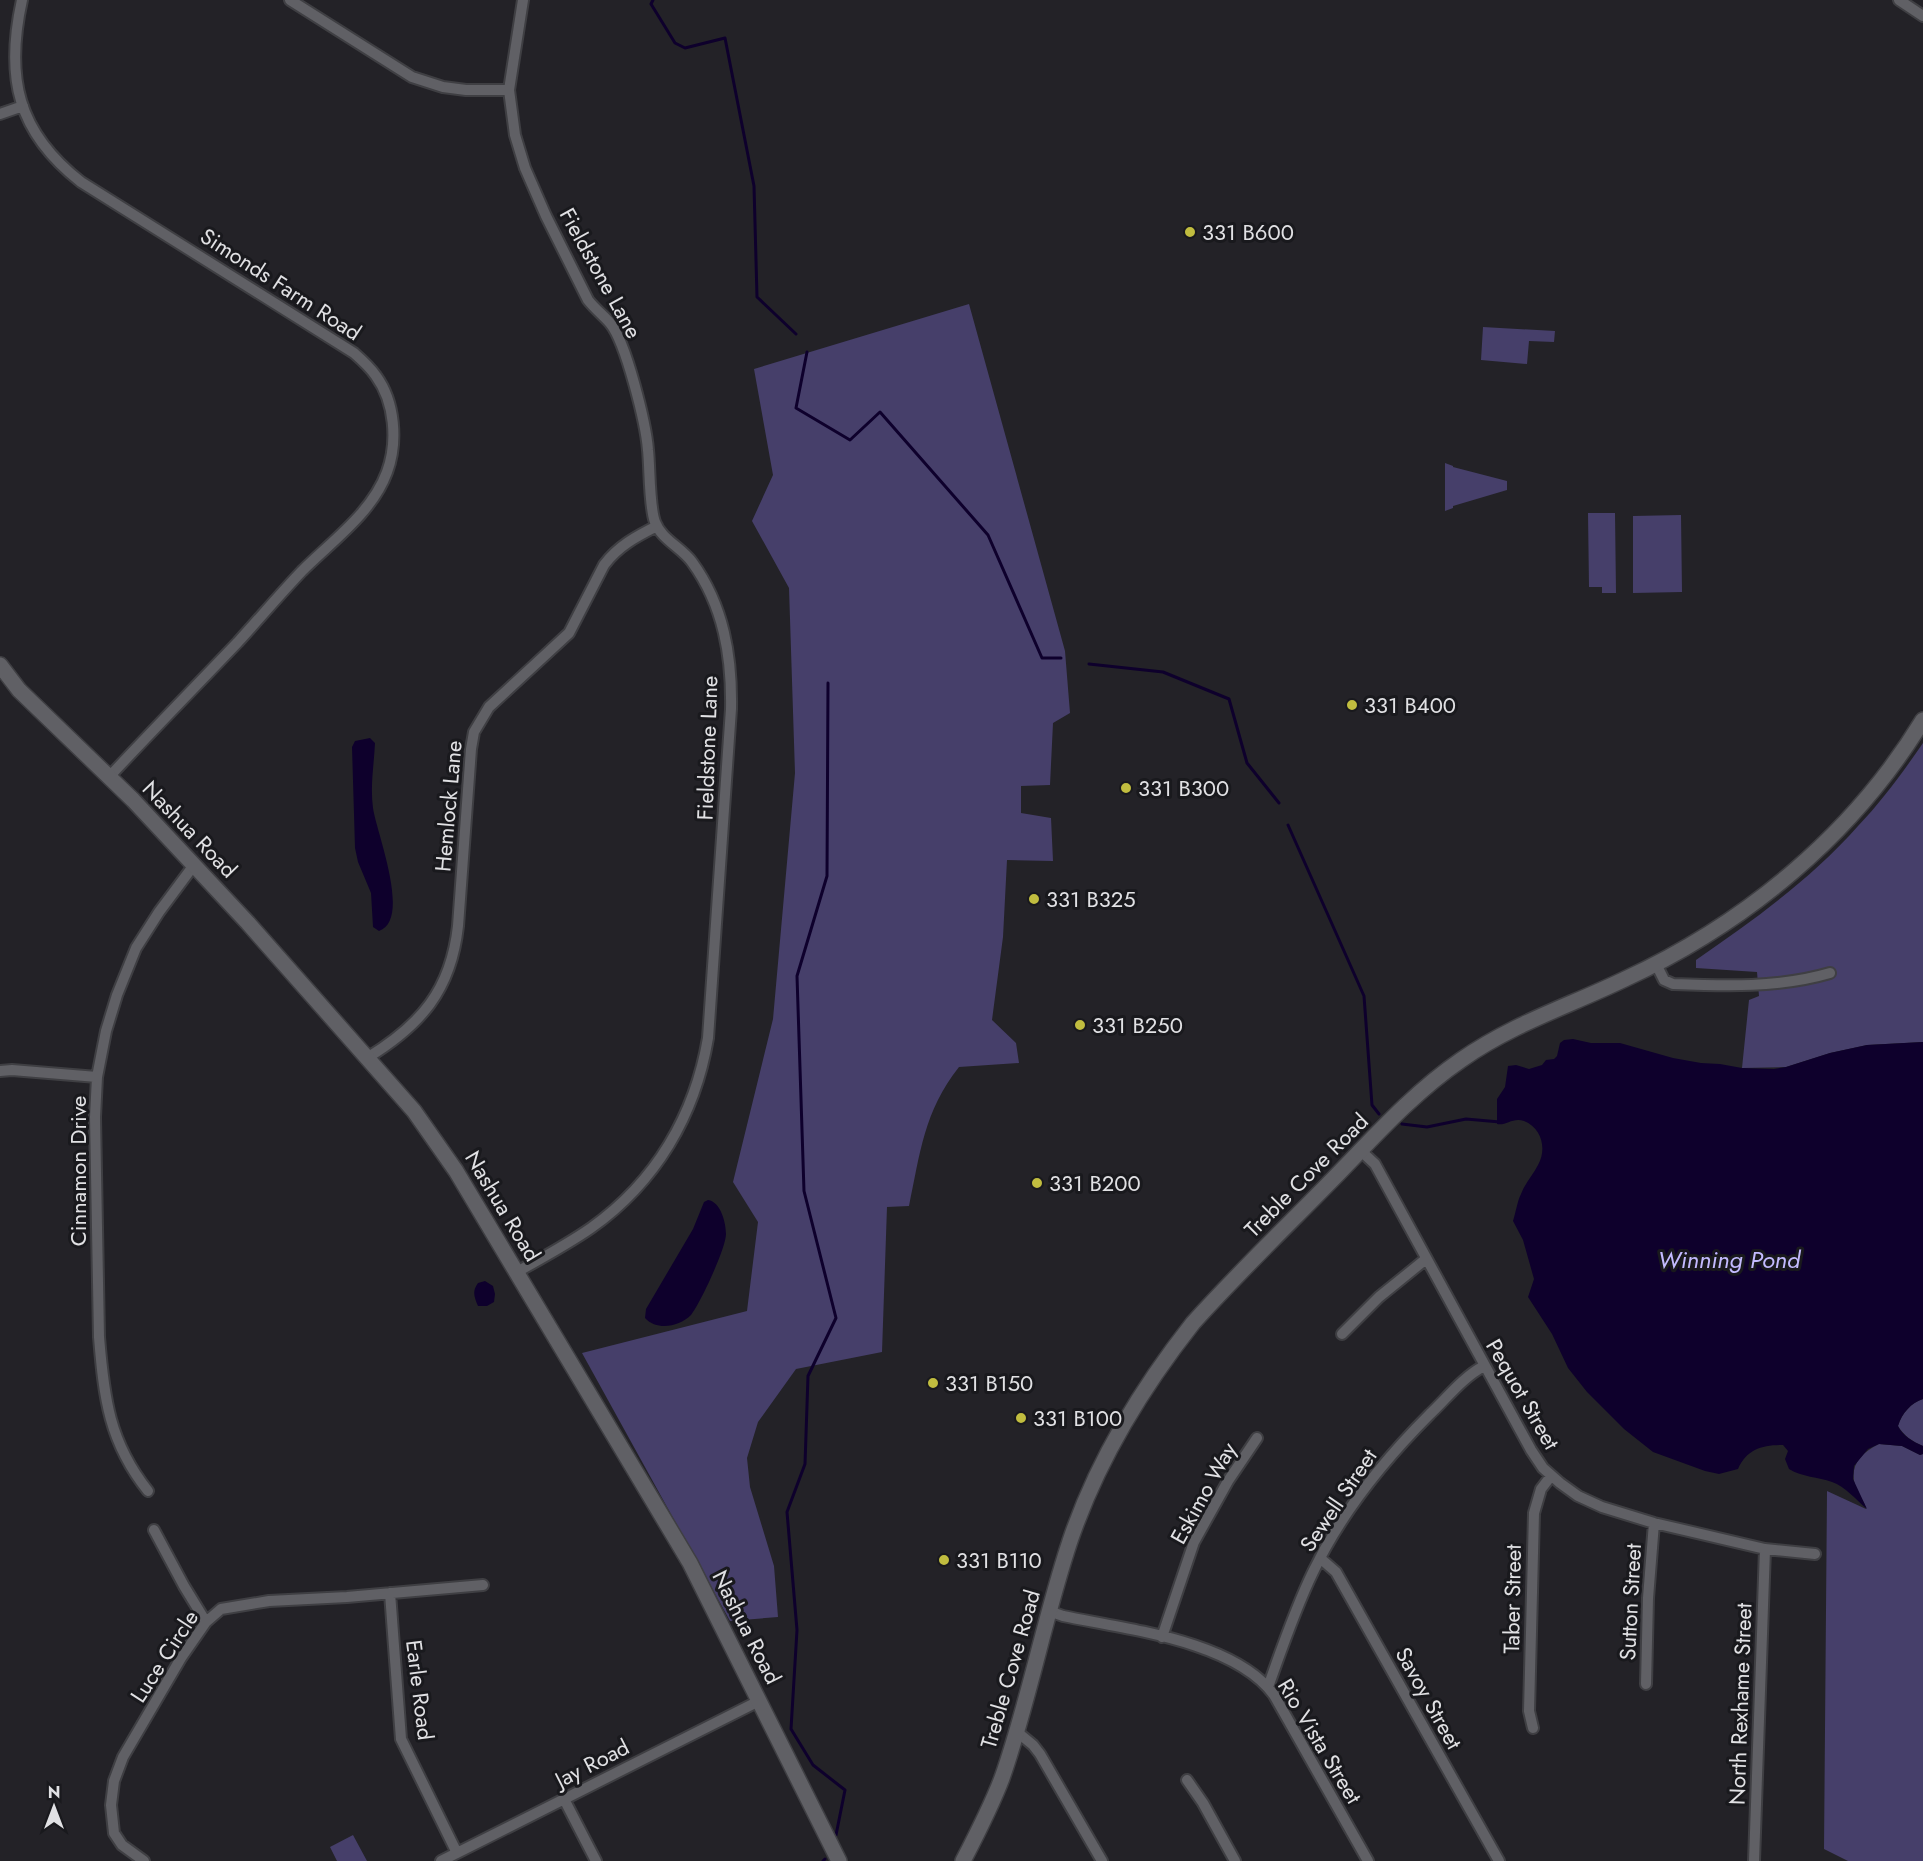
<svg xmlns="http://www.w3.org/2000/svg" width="1923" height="1861" font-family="Jost,sans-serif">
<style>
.green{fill:#463f6a}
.water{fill:#0e002c}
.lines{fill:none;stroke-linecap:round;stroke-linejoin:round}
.stream{stroke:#0e002c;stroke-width:3}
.minor-casing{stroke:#3f3f43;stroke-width:14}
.secondary-casing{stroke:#3f3f43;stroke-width:18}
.minor{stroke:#606065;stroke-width:10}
.secondary{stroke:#606065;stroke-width:15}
.poi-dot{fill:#c1bd3f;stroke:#19191d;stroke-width:2}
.labels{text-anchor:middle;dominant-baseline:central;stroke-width:6;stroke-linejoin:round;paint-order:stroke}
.poi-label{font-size:22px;fill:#e1e1e4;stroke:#19191d;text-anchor:start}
.street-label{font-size:22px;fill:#e1e1e4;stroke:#19191d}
.water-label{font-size:24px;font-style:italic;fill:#c3bafe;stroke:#19191d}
</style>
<rect width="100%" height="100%" fill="#232227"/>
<path class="green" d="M969,304L1065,651L1070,713L1053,723L1050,785L1021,786V813L1051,818L1053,861L1007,860L1003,937L992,1020L1016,1043L1019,1063L959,1067C924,1111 920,1154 909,1206L887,1207L882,1352L796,1369L758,1422L747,1458L750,1487L774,1566L778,1617L730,1621L582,1353L747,1311L758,1222L733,1182L773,1019L795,773L789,588L752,521L773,475L754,369Z
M1483,327L1555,331L1554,342L1529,341L1527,364L1481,360Z
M1445,463L1453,466V467L1507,481V490L1453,506V508L1445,511Z
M1588,513H1615L1616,593H1602V587H1589Z
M1681,515L1682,592L1633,593V516Z
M1923,743V1042L1867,1045L1830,1053L1786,1067L1742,1068L1749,1000L1759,996L1757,972L1696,968V960C1754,920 1811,879 1858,826C1882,801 1903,772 1923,743Z
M1923,1399V1446C1913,1442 1903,1435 1898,1426C1902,1413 1911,1403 1923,1399Z
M1879,1444L1902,1446L1920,1455L1923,1454V1861H1848L1824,1849L1827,1491L1866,1509C1865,1502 1862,1501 1860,1496C1846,1472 1856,1455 1879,1444Z
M353,1835L367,1861H337L330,1847Z"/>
<path class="water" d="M370,738L375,743C374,765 370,786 373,808C376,831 412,920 379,931L373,927L371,893L358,862L355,848L352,747L355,741Z
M1573,1039L1591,1043H1620L1673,1058L1701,1063L1720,1064L1742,1068L1774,1069L1786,1067L1830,1053L1867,1045L1923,1042V1399C1911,1403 1902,1413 1898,1426C1902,1435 1913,1442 1923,1446V1454L1920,1455L1902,1446L1879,1444L1868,1449L1854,1466L1853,1479L1867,1509C1856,1500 1845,1486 1832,1482C1818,1477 1802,1477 1789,1469L1785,1459L1788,1451L1783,1445C1762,1445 1747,1449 1738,1469L1719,1474L1705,1471L1653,1452L1624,1429L1587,1392L1568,1368L1552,1334L1528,1297L1534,1279L1523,1240L1513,1221C1516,1212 1517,1202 1521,1194C1525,1183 1533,1175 1538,1165C1547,1149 1542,1128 1524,1121C1513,1117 1506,1126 1497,1124V1099L1505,1087L1508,1066L1516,1065L1529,1069L1542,1065L1546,1060L1554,1059L1557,1056L1560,1043L1564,1040Z
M708,1200C721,1202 726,1223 726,1234C726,1248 700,1304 691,1315C679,1327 657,1331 645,1318L646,1309L693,1229L704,1202Z
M485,1281L493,1286L495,1294L494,1302L487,1306H478C474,1297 472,1291 478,1283Z"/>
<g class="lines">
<path class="stream" d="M653,0L651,4L675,43L685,48L725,38L754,186L757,297L796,334
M807,352L796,408L850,440L880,412L988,535L1042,658H1061
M1089,664L1163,672L1229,699L1247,763L1279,803
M828,683L827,876L797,976L804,1191L836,1318L808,1376L805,1464L787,1512L797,1630L791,1729L813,1765L845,1790L836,1835
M1288,825L1364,996L1372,1105L1379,1114
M1402,1124L1427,1127L1466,1119L1500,1122
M823,1861L825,1859"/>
<defs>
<path id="minor" d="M22,0C5,77 17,132 81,182L354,353C362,360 370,367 376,376C395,402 398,442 387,472C372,513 332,541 302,571C280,594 259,619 238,642C195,687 151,732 109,777
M290,0L412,77L443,87L466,90H509
M1899,0L1923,16
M0,114L23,106
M1656,964L1664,980L1673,984C1725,986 1779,988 1830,973
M367,1058C421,1025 451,990 458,926L471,749L474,732L489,707L569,633L604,565C618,546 637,536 657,526
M0,1071L12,1070L97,1077
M1361,1151L1375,1164L1531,1450L1543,1468L1560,1483L1578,1496L1602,1507L1654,1523L1765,1549L1815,1554
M517,1272C542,1258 568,1244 591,1228C656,1182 695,1115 708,1038L731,709C732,657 724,606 692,562C682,548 661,539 655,522C649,506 650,469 648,450C646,424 626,342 610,323C603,315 595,309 588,300L546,216L525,168L515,135L509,90L523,0
M1342,1334L1379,1297L1426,1259
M148,1491C109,1442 104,1398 99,1337L95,1117L97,1077L106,1031L117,995L136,948L159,912L194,865
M154,1530L184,1586L206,1622
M1320,1558L1336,1572L1499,1861
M390,1593L401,1739L457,1853
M1049,1611L1063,1616C1126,1629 1235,1641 1274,1695L1368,1861
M1162,1637L1194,1542L1228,1481L1257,1438
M1646,1684L1648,1598L1654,1523
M1268,1687C1282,1648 1295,1609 1313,1572C1341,1513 1384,1460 1430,1414C1447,1398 1463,1377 1484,1366
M1533,1728L1529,1711L1534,1513L1541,1489L1551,1476
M1016,1731L1033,1745L1040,1754L1102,1861
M1187,1780L1203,1803L1235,1861
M564,1799L596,1861
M144,1861L122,1845L114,1833L111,1805L114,1781L123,1757L181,1658L206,1622L221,1609L269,1601L347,1597L483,1585
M441,1861L759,1701
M1754,1861L1765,1549"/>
<path id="secondary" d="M0,665L19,690L133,800L248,923L414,1111L456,1171L690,1563L839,1861
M963,1861C977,1834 991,1807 1002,1778C1029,1701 1044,1619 1070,1541C1097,1461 1141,1389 1193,1323C1238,1273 1287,1226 1334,1178C1374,1137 1413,1093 1461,1060C1512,1024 1569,1006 1625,979C1746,923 1853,835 1923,720"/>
</defs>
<use href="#minor" class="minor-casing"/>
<use href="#secondary" class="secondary-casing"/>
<use href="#minor" class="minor"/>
<use href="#secondary" class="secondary"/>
</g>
<g class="poi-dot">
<circle cx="1190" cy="232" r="6"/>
<circle cx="1352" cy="705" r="6"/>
<circle cx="1126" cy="788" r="6"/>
<circle cx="1034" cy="899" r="6"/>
<circle cx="1080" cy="1025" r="6"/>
<circle cx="1037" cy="1183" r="6"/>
<circle cx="933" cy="1383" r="6"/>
<circle cx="1021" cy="1418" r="6"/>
<circle cx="944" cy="1560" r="6"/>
</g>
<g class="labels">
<g class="poi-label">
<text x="1202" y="232">331 B600</text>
<text x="1364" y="705">331 B400</text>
<text x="1138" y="788">331 B300</text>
<text x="1046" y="899">331 B325</text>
<text x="1092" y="1025">331 B250</text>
<text x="1049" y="1183">331 B200</text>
<text x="945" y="1383">331 B150</text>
<text x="1033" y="1418">331 B100</text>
<text x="956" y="1560">331 B110</text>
</g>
<g class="street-label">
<text transform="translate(601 273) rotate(61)">Fieldstone Lane</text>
<text transform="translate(281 284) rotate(33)">Simonds Farm Road</text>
<text transform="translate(707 748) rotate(-88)">Fieldstone Lane</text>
<text transform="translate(448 806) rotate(-85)">Hemlock Lane</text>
<text transform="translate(190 829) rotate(46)">Nashua Road</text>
<text transform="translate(78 1171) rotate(-90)">Cinnamon Drive</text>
<text transform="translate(1306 1175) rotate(-45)">Treble Cove Road</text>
<text transform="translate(503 1206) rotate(59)">Nashua Road</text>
<text transform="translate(1523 1394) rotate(60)">Pequot Street</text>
<text transform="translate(1203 1493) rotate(-61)">Eskimo Way</text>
<text transform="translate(1338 1500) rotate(-56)">Sewell Street</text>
<text transform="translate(1512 1599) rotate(-89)">Taber Street</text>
<text transform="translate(1630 1602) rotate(-87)">Sutton Street</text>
<text transform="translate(747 1627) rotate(63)">Nashua Road</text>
<text transform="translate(164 1656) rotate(-57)">Luce Circle</text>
<text transform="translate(1010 1669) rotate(-74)">Treble Cove Road</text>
<text transform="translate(420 1690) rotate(83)">Earle Road</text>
<text transform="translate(1429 1698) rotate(61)">Savoy Street</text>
<text transform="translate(1740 1704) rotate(-88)">North Rexhame Street</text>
<text transform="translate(1320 1741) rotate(59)">Rio Vista Street</text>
<text transform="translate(592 1763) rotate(-27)">Jay Road</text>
</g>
<g class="water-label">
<text x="1729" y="1259">Winning Pond</text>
</g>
</g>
<g transform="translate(54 1807)" stroke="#19191d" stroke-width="4.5" paint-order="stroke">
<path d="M0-4.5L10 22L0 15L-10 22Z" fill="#e1e1e4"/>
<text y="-9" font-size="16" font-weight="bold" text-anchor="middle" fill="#e1e1e4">N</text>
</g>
</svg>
